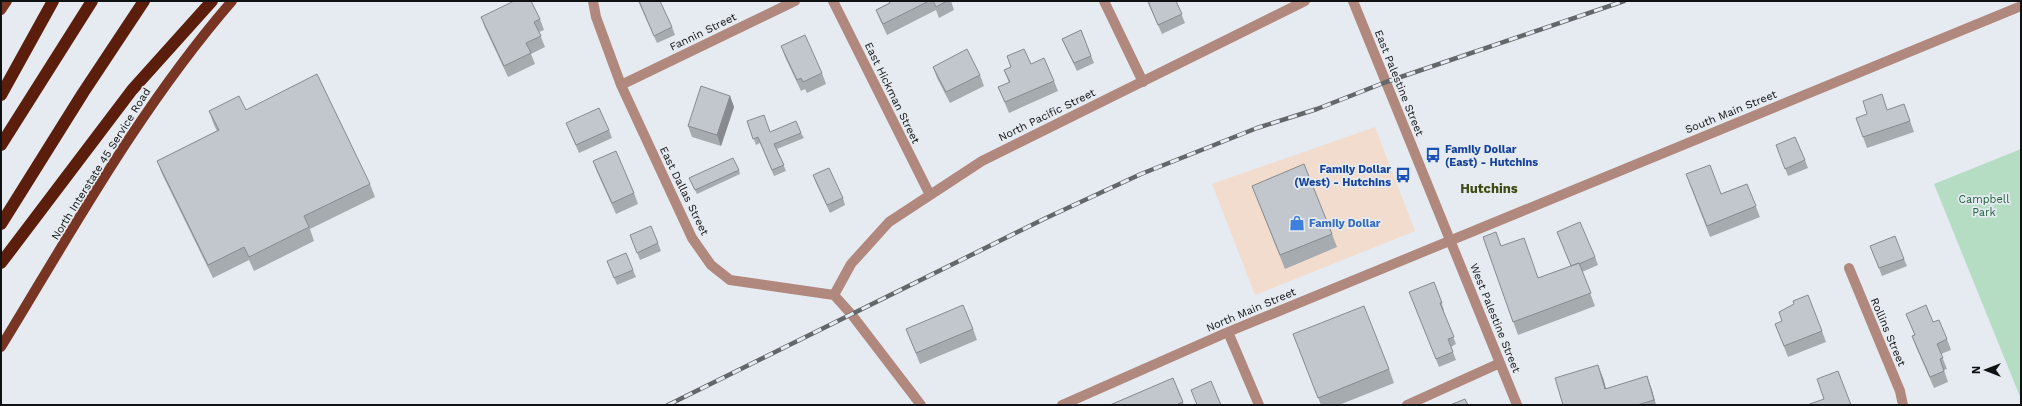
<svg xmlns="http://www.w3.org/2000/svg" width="2022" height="406" font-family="'Work Sans',sans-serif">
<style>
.commercial{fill:#f1dcce}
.green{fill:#b4ddc3}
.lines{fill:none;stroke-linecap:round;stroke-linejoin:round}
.minor{stroke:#b1887d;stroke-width:10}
.major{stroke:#793523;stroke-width:10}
.highway{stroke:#5b1e0c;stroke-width:12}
.rail-casing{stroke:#636769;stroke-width:4.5}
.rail{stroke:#e5ebf0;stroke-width:3;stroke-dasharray:9;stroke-linecap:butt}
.wall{fill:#a6abaf}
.shaded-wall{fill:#878b8f}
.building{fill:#c1c7cc;stroke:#878b8f}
.labels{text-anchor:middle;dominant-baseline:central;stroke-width:3.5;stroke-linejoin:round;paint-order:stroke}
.street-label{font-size:11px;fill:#0f1112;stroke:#e5ebf0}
.transit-label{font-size:11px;font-weight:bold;fill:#164399;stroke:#e5ebf0;text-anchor:start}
.park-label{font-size:11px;fill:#226441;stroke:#e5ebf0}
.shop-label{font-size:11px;font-weight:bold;fill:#366cbe;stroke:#e5ebf0;text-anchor:start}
.quarter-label{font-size:13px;font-weight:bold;fill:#3e4b13;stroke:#e5ebf0}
</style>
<rect width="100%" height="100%" fill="#e5ebf0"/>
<path class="commercial" d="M1375,127L1415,231L1255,295L1212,184Z"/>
<path class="green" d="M2021,149V399L1934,184Z"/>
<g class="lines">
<path class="minor" d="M593,1L596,17L621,85L692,238L711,265L730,280L834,295L852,315L921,405
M833,1L930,195
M1104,1L1143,82
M1353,1L1517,405
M621,85L795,1
M1849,268L1900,391L1903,405
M834,295L851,264L889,222L982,161L1305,1
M1228,332L1259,405
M1062,405L1228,332L2021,6
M1407,405L1500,363"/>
<path class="major" d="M1,10L7,1
M1,347C73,229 141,106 232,1"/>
<path class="highway" d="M1,95L53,1
M1,145L92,1
M1,224L83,93L144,1
M1,263L132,90L212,1"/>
<defs>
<path id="rail" d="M668,405L1046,218L1141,174L1257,128L1317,109L1386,82L1624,1"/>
</defs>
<use href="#rail" class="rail-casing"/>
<use href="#rail" class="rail"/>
</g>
<path class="wall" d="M638,1L672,27L675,35L657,43Z
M888,1H951L954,10L939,18L936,10L887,35L880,20L876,10L889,3Z
M1147,1H1176L1185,23L1162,34Z
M481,17L540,19L544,30L539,32L545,47L531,54L535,64L508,77L485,28Z
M1081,30L1094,63L1077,71L1065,46L1062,39Z
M781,46L822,73L826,84L807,93L805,89L801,91L785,57Z
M1007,56L1031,64L1054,81L1058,91L1009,113L998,87L1009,83L1004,70L1011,67Z
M933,67L980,75L984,86L950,103L937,78Z
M730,96L734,107L721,146L692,137L688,126Z
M1904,104L1914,132L1867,148L1856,118L1887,110Z
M246,110L370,184L375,197L310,229L314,241L254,271L249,260L213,278L162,174L157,161L217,131L214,125L209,111Z
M747,121L770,132L801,133L804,138L777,149L786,171L774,176L760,143L756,145Z
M566,123L609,130L612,138L579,153Z
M1776,145L1805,160L1808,168L1788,176Z
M593,161L634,193L638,204L616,214L597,172Z
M739,170L740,174L697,194L689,178Z
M813,175L843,198L845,205L830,213L816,183Z
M1747,184L1760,217L1710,237L1690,185L1721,194Z
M1252,186L1332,234L1337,247L1285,269Z
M1557,232L1595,257L1598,265L1582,272L1595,306L1518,335L1483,237L1501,246L1538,278L1571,266Z
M630,235L658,243L661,251L640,260Z
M1870,246L1904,259L1907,266L1882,276Z
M607,261L633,270L636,277L617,285Z
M1434,282L1444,310L1443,311L1456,344L1451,347L1456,360L1439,367L1412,299Z
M1779,312L1822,331L1826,342L1788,357L1775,324L1782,321Z
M1906,314L1933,322L1947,339L1951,350L1941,354L1947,369L1944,370L1948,382L1934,388L1916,347L1912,336L1915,335Z
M906,329H973L977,340L920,364Z
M1293,334L1389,369L1394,383L1339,405H1321Z
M1647,376L1656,405H1563L1603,378L1606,389Z
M1173,378L1184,405H1110Z"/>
<path class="shaded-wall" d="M730,96L734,107L721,146L717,135Z
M1598,365L1603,378L1610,403L1605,389Z
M1647,376L1652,390L1656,405L1654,400Z"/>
<path class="building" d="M514,1H531L540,19L534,22L541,36L526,43L531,53L504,66L481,17Z
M639,1H660L672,27L654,36Z
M889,1H929L883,24L876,10L890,3Z
M933,1H947L936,7Z
M1148,1H1176L1182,14L1158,25Z
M1081,30L1091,56L1074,63L1062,39Z
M805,35L822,73L803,82L801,78L797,80L781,46Z
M967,49L980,75L946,92L933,67Z
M1024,49L1031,64L1044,58L1054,81L1005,102L998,87L1010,82L1004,70L1011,67L1007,56Z
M317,74L370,184L304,216L309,227L249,257L244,247L208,265L157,161L219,130L209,111L239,96L246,110Z
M701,86L730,96L717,135L688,126Z
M1882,94L1887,110L1904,104L1910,121L1863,137L1856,118L1867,114L1863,101Z
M599,108L609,130L576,145L566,123Z
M764,115L770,132L796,121L801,133L774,144L784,165L772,170L758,137L753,139L747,121Z
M1795,137L1805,160L1785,169L1776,145Z
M616,151L634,193L612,203L593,161Z
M733,158L739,170L695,190L689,178Z
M1304,164L1332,234L1280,255L1252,186Z
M1710,165L1721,194L1747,184L1756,206L1707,226L1686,174Z
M829,168L843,198L827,205L813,175Z
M1580,222L1595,257L1579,264V263L1571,266L1557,232Z
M651,226L658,243L637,253L630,235Z
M1496,232L1501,246L1524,238L1538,278L1579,263L1591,293L1513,322L1483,237Z
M1895,236L1904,259L1879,268L1870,246Z
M626,253L633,270L614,278L607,261Z
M1434,282L1442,303H1440L1454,337L1448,339L1453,352L1436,359L1409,292Z
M1808,295L1822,331L1784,346L1775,324L1782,321L1779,312L1794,304L1793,301Z
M963,305L973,329L916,353L906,329Z
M1926,305L1933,322L1939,320L1947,339L1937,344L1943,358L1940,359L1944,371L1930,377L1912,336L1915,335L1906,314Z
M1364,306L1389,369L1318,398L1293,334Z
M1598,365L1605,389L1647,376L1654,400L1637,405H1563L1555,378Z
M1838,371L1851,405H1807L1824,399L1817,379Z
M1173,378L1183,402L1176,405H1110Z
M1211,381L1221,405H1197L1191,390Z
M1465,399L1468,405H1450Z"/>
<defs>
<symbol id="bus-bare" viewBox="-9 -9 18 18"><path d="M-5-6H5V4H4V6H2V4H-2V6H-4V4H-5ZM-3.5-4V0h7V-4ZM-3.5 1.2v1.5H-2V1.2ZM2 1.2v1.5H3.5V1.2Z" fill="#1a4fb4" stroke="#e5ebf0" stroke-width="2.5" paint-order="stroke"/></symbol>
<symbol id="shop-bare" viewBox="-9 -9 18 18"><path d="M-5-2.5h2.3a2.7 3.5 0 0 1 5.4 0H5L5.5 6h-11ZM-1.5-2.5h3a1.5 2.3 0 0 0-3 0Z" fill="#3f7fe0" stroke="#e5ebf0" stroke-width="2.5" paint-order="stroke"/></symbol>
</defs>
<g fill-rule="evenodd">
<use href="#bus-bare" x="1422" y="144" width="22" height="22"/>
<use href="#bus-bare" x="1392" y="164" width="22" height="22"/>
<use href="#shop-bare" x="1286" y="212" width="22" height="22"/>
</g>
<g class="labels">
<g class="street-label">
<text transform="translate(703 32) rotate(-26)">Fannin Street</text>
<text transform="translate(1399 83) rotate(68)">East Palestine Street</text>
<text transform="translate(892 93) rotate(64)">East Hickman Street</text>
<text transform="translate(1731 112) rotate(-22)">South Main Street</text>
<text transform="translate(1047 115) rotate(-26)">North Pacific Street</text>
<text transform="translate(101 164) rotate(-58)">North Interstate 45 Service Road</text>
<text transform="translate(684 191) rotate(64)">East Dallas Street</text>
<text transform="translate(1251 310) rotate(-23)">North Main Street</text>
<text transform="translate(1495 318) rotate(68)">West Palestine Street</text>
<text transform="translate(1888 332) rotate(67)">Rollins Street</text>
</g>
<g class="transit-label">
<text x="1445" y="149">Family Dollar<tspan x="1445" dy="13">(East) - Hutchins</tspan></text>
<text x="1391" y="169" text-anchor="end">Family Dollar<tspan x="1391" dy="13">(West) - Hutchins</tspan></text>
</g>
<g class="park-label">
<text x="1984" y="199">Campbell<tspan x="1984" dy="13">Park</tspan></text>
</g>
<g class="shop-label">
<text x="1309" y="223">Family Dollar</text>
</g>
<g class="quarter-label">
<text x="1489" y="188">Hutchins</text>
</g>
</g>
<rect width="2022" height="406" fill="none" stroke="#0f1112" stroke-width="4"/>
<g transform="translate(1986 370) rotate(270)" stroke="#e5ebf0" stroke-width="3" paint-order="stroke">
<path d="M0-3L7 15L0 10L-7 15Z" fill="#0f1112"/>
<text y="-6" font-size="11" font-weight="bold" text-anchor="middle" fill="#0f1112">N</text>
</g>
</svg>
